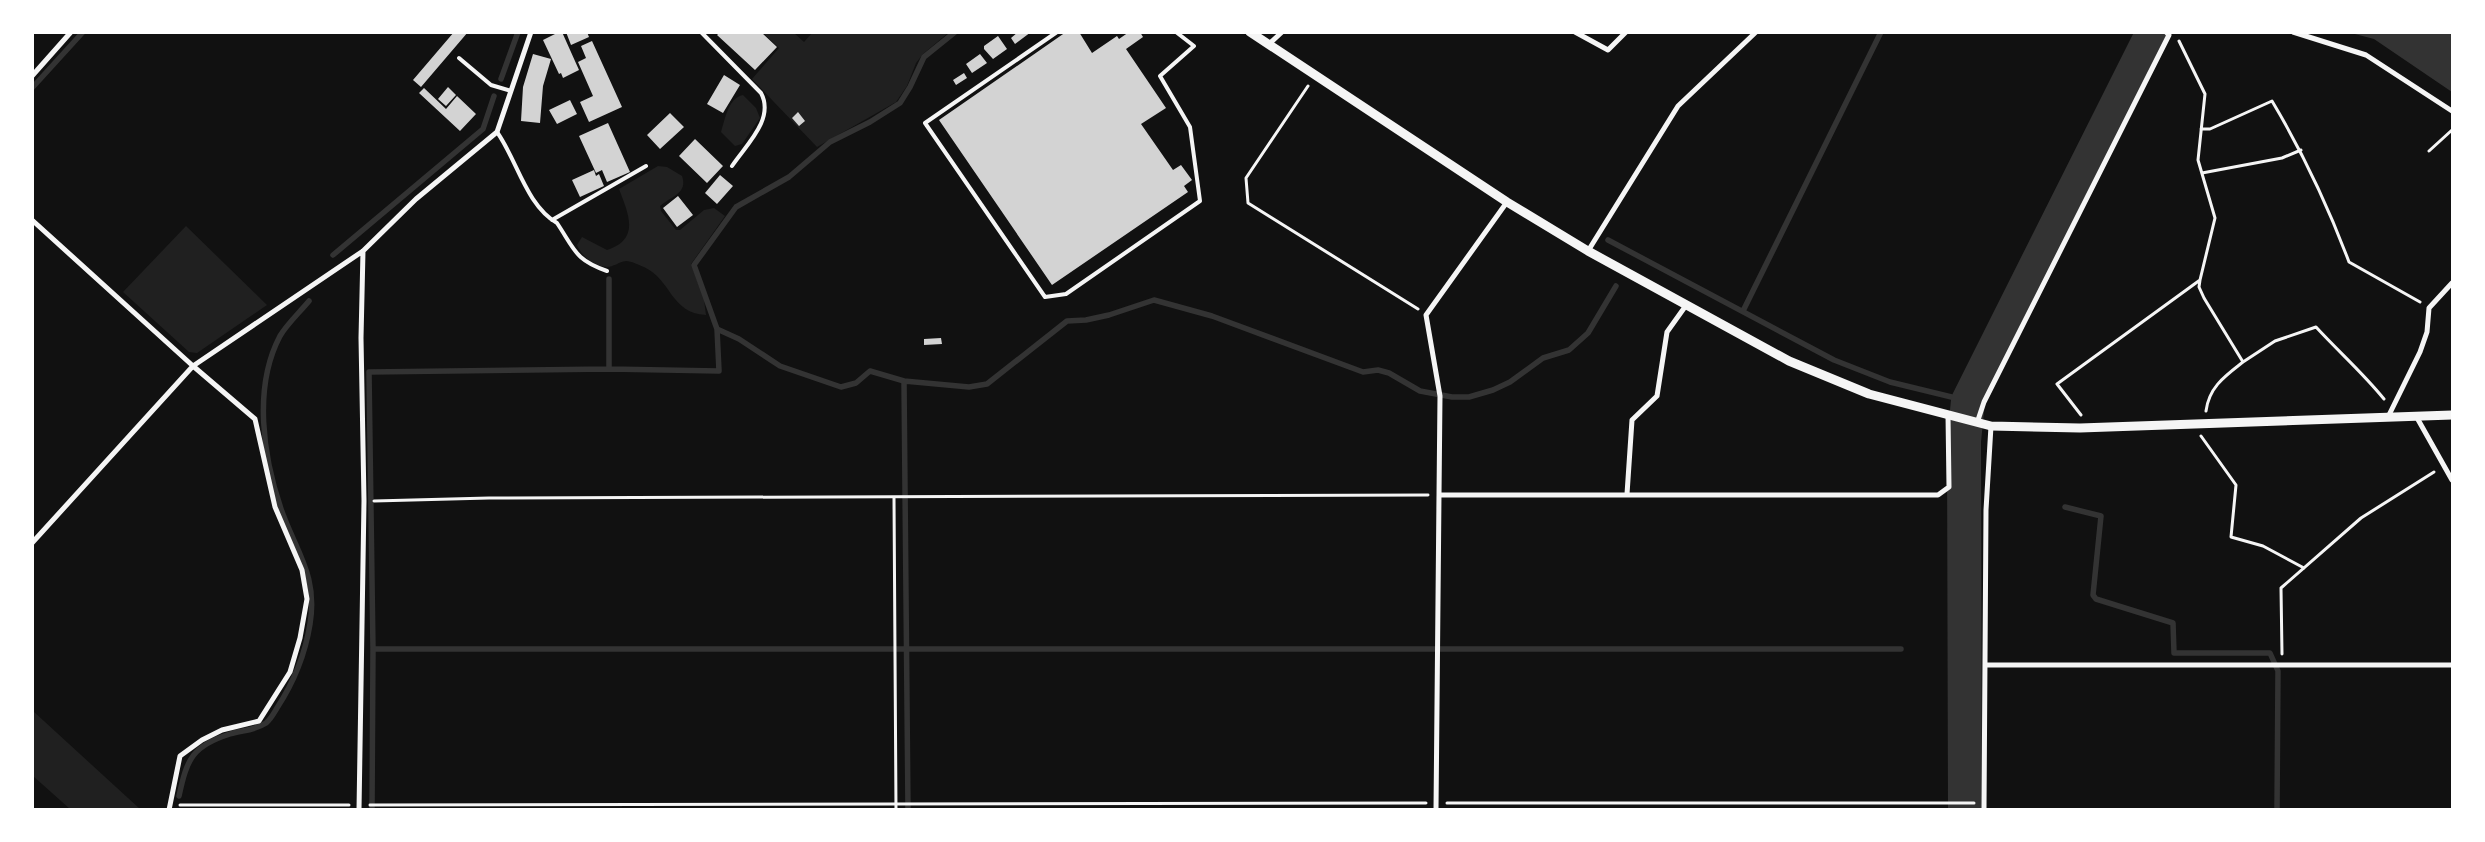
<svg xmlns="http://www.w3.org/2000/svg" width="2485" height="842" font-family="'Fira Sans',sans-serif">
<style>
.green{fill:#202020}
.water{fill:#333}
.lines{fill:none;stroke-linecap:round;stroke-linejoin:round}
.stream{stroke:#333;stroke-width:5.5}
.river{stroke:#333;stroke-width:34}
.building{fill:#d3d3d3}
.path{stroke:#f5f5f5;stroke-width:3}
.service{stroke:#f5f5f5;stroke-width:4}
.minor{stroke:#f5f5f5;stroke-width:5}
.tertiary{stroke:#f5f5f5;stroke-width:9}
</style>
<rect width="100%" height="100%" fill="#111"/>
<path class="green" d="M763,33H794L804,42L812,33H948L923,54L916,63L907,86L896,102L817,147L752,79L779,48Z
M743,95L756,108L760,118L742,144L735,146L721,132C725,120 728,98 743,95Z
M658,166L667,167L682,176C688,193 672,196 660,206L661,211L676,230H680L704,210L714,208L725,216L691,264L704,300L706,315C670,313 672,280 644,267C639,265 631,261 626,261C619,262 613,267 607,267C594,266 582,257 577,245L582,237L607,250C641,239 628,213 619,189Z
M186,226L267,305L197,353L189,352L123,292Z
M33,711L140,809H70L33,776Z"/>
<path class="water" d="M2351,33H2452V92L2374,39Z"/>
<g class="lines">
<path class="stream" d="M501,79L518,32
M32,88L83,32
M1608,240L1834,360L1890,382L1968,401
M333,255L483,129L494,96
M1743,311L1881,32
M717,329L739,339L780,366L841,387L856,383L870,371L904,381L969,387L987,384L1067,321L1086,320L1109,315L1154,300L1212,316L1363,372L1378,370L1389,373L1420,391L1452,397H1469L1493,390L1510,382L1543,358L1569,350L1588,333L1616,286
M609,369V279
M904,381L908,810
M2065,507L2101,516L2093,595L2096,599L2173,623L2174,653H2270L2278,671L2277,810
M373,649H1901
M179,796C187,759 192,746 230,734C243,730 254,731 266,723C271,719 274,713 277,708C294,682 305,655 310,624C318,575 296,552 281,509C263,456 253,387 280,336C287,324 300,312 309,301
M372,810L373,649L369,372L609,369L719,371L717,329L694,265L736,207L789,177L830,142L870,122L900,103L910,87L924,57L955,32"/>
<path class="river" d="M1965,810L1964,441L1968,401L2153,32"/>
</g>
<path class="building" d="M454,32H468L421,87L413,80Z
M559,32H562L579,70L563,78L561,73L559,74L543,40Z
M566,32H587L589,37L571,45Z
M720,32H761L777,47L755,70L717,35Z
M1018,32H1031L1015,44L1011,38Z
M1066,32H1079L1092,53L1117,36L1119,39L1129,32H1140L1143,37L1126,49L1166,108L1141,124L1173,170L1181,165L1192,180L1184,186L1188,192L1052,285L939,120Z
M998,36L1007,49L993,59L984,49V46Z
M592,41L622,107L589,122L580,102L593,96L578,62L586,58L581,46Z
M533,54L551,59L543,86L540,123L521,121L523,87Z
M980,54L987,63L972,73L966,64Z
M964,73L967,78L956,85L953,80Z
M724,75L740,85L723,113L707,104Z
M448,87L456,95L446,106L438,99Z
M424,88L446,109L457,96L476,114L460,131L419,93Z
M570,100L577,114L557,124L549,110Z
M798,112L805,121L799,126L792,118Z
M670,113L684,127L660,149L647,135Z
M608,123L630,172L607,182L602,170L596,173L579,136Z
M695,139L723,166L707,183L679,156Z
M594,170L596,176L599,174L604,186L580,197L572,180Z
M720,175L733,186L717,204L705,193Z
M678,196L693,215L677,227L663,208Z
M941,338L942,344L924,345V339Z"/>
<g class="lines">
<path class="path" d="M2179,41L2205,94L2198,160L2215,218L2200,280L2199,287L2204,298L2243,362C2225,376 2209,387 2206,411
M1308,86L1246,178L1248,203L1418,309
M2201,129H2210L2272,101C2303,153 2328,206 2349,262L2420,302
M2429,151L2452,130
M2202,173L2282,158L2301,150
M2243,362L2275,341L2316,327C2339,352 2363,373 2384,399
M2081,415L2057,384L2200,280
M2201,436L2236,485L2231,537L2263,546L2304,568
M894,498L896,810
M374,501L489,498L1428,495
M2282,654L2281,588L2361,518L2434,472
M1447,803H1974
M180,805H349
M370,805L1426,803"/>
<path class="service" d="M701,32L761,93C775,119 746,145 732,166
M1057,32L925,123L1045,297L1066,294L1200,201L1190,127L1160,76L1194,46L1176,32
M459,58L491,85L511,91
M497,132C517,160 526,205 557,223C575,250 575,260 607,271
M552,220L646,166"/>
<path class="minor" d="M1575,32L1608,50L1626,32
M2293,32L2366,55L2452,111
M1268,45L1282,32
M32,76L71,32
M1507,202L1426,315L1440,396L1439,495H1938L1949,487L1948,415
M32,220L193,366L255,419L275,507L302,570L307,599L300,638L290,672L259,721L222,730L202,740L180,756L169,810
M1588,251L1678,106L1756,32
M2416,416L2452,480
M2388,417L2420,352L2427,332L2429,308L2452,283
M1977,423L1984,402L2169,35L2166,32
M1627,494L1632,420L1657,396L1667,332L1687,304
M32,543L193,366L363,251L416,199L497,132L531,32
M1985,665H2452
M359,810L364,501L361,338L363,251
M1436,810L1439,495
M1984,810L1986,510L1991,426"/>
<path class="tertiary" d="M1250,32L1507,202L1588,251L1789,361L1869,394L1991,426L2080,428L2452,415"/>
</g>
<rect width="2485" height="842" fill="none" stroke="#ffffff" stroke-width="68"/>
</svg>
